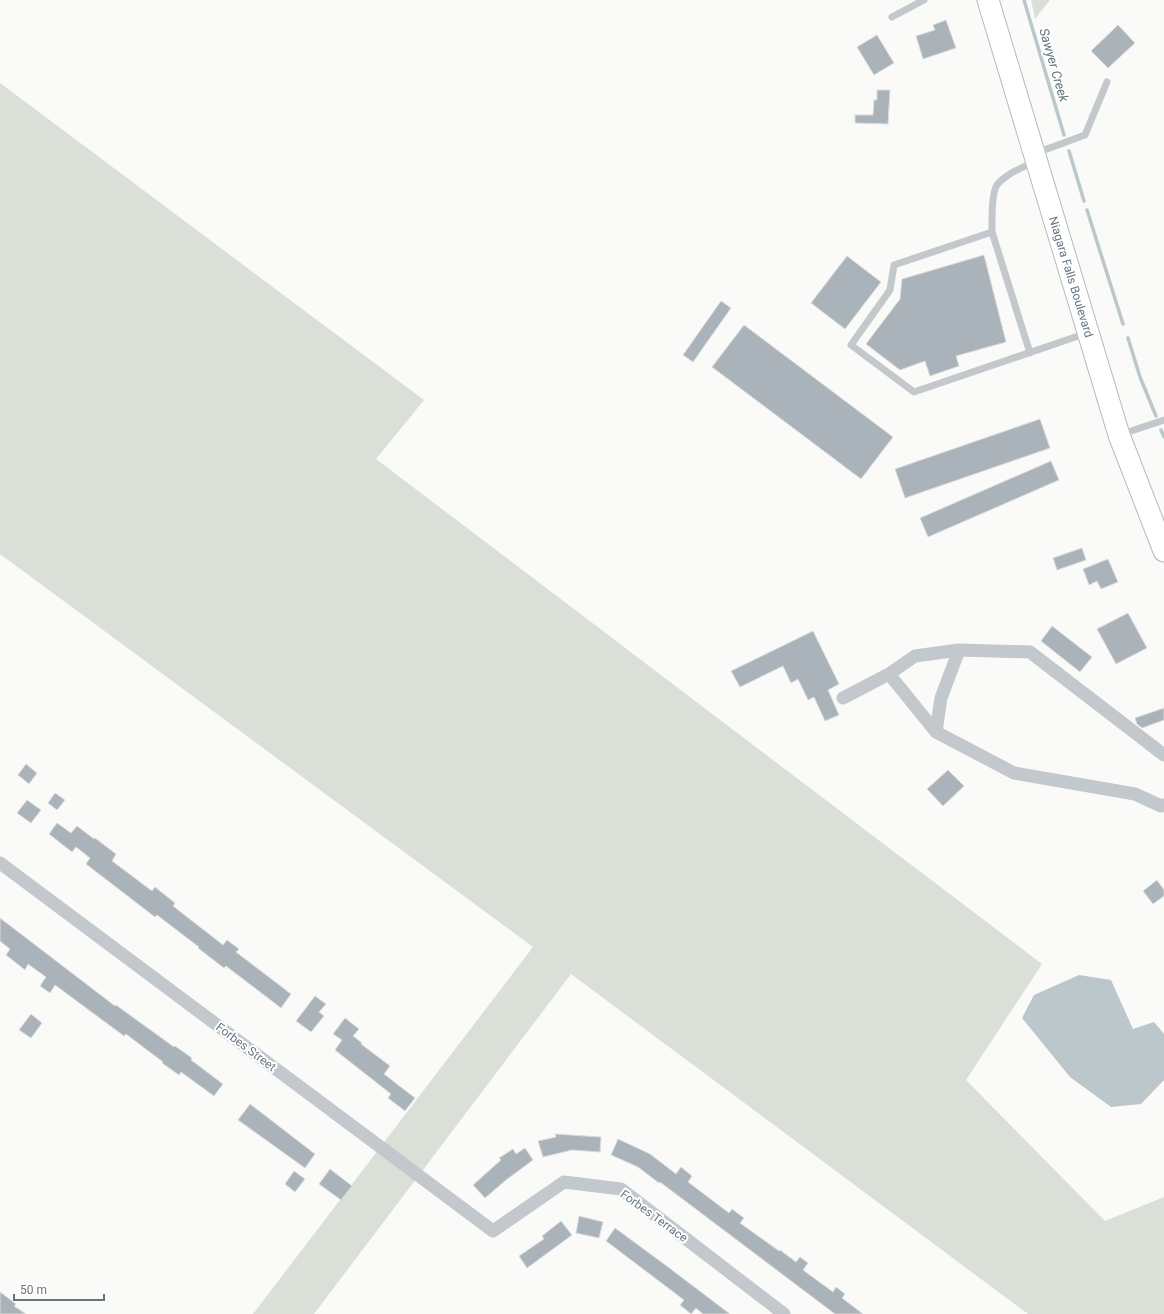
<svg xmlns="http://www.w3.org/2000/svg" width="1164" height="1314" font-family="Roboto,sans-serif">
<style>
.green{fill:#dadfd7}
.water{fill:#bbc7cb}
.lines{fill:none;stroke-linecap:round;stroke-linejoin:round}
.stream{stroke:#bbc7cb;stroke-width:3.5}
.building{fill:#aab3b9;stroke:#dcdcda}
.primary-casing{stroke:#b5babe;stroke-width:23}
.service{stroke:#c3c8cc;stroke-width:7}
.minor{stroke:#c3c8cc;stroke-width:13}
.primary{stroke:#fff;stroke-width:21}
.labels{text-anchor:middle;dominant-baseline:central;stroke-width:4;stroke-linejoin:round;paint-order:stroke}
.street-label{font-size:12px;fill:#657683;stroke:#fff}
.water-label{font-size:13px;font-style:italic;fill:#60757c;stroke:#fff}
</style>
<rect width="100%" height="100%" fill="#fafaf8"/>
<path class="green" d="M1031,0H1050L1035,19Z
M0,83L424,400L376,459L1042,964L966,1080L1105,1221L1164,1197V1314H1028L571,974L314,1314H253L533,947L0,554Z"/>
<path class="water" d="M1079,975L1111,980L1133,1029L1154,1022L1164,1034V1080L1141,1104L1111,1107L1070,1077L1022,1018L1034,995Z"/>
<g class="lines">
<path class="stream" d="M1024,0L1064,135
M1069,151L1084,201
M1087,210L1123,324
M1128,338L1140,377L1156,416
M1161,430L1164,437"/>
</g>
<path class="building" d="M946,20L956,48L923,59L916,36L935,30L933,25Z
M1118,25L1135,43L1108,68L1091,51Z
M877,35L894,63L874,75L857,47Z
M877,90H890L888,124L855,123V115H873L874,100H877Z
M984,255L1006,342L956,356L959,366L930,376L925,361L900,370L866,344L900,299L902,279Z
M847,256L881,282L845,329L811,303Z
M721,301L731,308L693,362L683,355Z
M744,325L893,437L861,479L712,367Z
M1040,419L1050,448L905,498L895,469Z
M1051,461L1059,480L928,537L920,518Z
M1082,548L1086,560L1057,570L1053,558Z
M1108,559L1118,582L1101,589L1097,581L1089,585L1083,569Z
M1128,613L1147,648L1116,664L1097,629Z
M1052,626L1092,657L1080,672L1041,641Z
M813,631L839,684L828,690L839,715L825,721L814,697L808,700L798,679L791,683L783,666L740,687L731,671Z
M1164,708V720L1142,728L1137,724L1135,718Z
M26,764L37,773L29,784L18,775Z
M948,770L964,786L943,806L927,789Z
M55,793L65,800L57,810L48,803Z
M27,800L41,810L31,823L17,813Z
M57,823L71,833L77,826L94,839L95,838L116,854L112,861L152,891L155,887L175,903L173,906L223,945L227,940L239,949L236,952L291,994L281,1008L226,966L224,968L198,948L199,947L157,915L155,917L86,864L90,858L76,847L72,852L49,834Z
M1157,880L1164,890V896L1153,904L1143,891Z
M0,918L115,1006L116,1005L174,1047L175,1046L192,1058L191,1060L223,1084L214,1096L181,1072L179,1075L162,1063L163,1062L126,1034L124,1036L55,985L50,993L40,986L46,977L28,964L25,970L6,955L10,949L0,941Z
M315,996L326,1004L319,1012L324,1016L311,1032L296,1021Z
M31,1014L42,1023L31,1038L19,1030Z
M345,1018L359,1029L353,1036L362,1043L361,1044L390,1066L384,1074L415,1098L405,1111L388,1098L391,1094L335,1050L342,1040L333,1034Z
M250,1104L315,1154L305,1168L238,1120Z
M555,1134L601,1137L600,1152L572,1150L543,1157L538,1141L556,1137Z
M618,1139L650,1154L676,1174L681,1167L692,1176L688,1182L729,1213L732,1209L744,1218L740,1223L779,1251L780,1250L796,1262L800,1257L808,1263L803,1270L833,1292L836,1287L845,1294L842,1298L863,1314H835L660,1182L659,1183L638,1167L611,1155Z
M525,1148L533,1160L506,1180L485,1198L473,1185L501,1160L499,1158L513,1149L516,1154Z
M330,1169L352,1186L341,1200L319,1184Z
M294,1171L305,1179L295,1192L285,1184Z
M579,1216L603,1222L599,1238L576,1233Z
M561,1221L572,1235L527,1268L519,1256L544,1239L542,1236Z
M615,1228L668,1267L730,1314H703L696,1308L691,1314L680,1305L684,1300L606,1241Z
M0,1292L16,1304L14,1306L26,1314H0Z"/>
<g class="lines">
<defs>
<path id="primary" d="M988,0L1119,435L1164,551"/>
</defs>
<use href="#primary" class="primary-casing"/>
<path class="service" d="M892,17L924,0
M1036,153L1085,135L1107,82
M1034,162C1022,168 1005,174 997,185C991,193 992,223 992,232L894,265L890,290L851,345L914,392L1087,333
M992,232L1030,353
M1122,434L1164,420"/>
<path class="minor" d="M889,674L915,656L959,650L1030,652L1164,755
M843,698L889,674L936,732L1014,773L1135,794L1161,806L1164,805
M936,732L941,698L959,650
M0,863L493,1231L564,1182L621,1189L784,1314"/>
<use href="#primary" class="primary"/>
</g>
<g class="labels">
<g class="street-label">
<text transform="translate(1071 277) rotate(73)">Niagara Falls Boulevard</text>
<text transform="translate(246 1047) rotate(37)">Forbes Street</text>
<text transform="translate(654 1216) rotate(36)">Forbes Terrace</text>
</g>
<g class="water-label">
<text transform="translate(1054 65) rotate(74)">Sawyer Creek</text>
</g>
</g>
<path d="M14 1294v6h90v-6" fill="none" stroke="#657683" stroke-width="2"/>
<text x="20" y="1294" font-size="12" fill="#657683" stroke="#ffffff" stroke-width="3" paint-order="stroke">50 m</text>
</svg>
